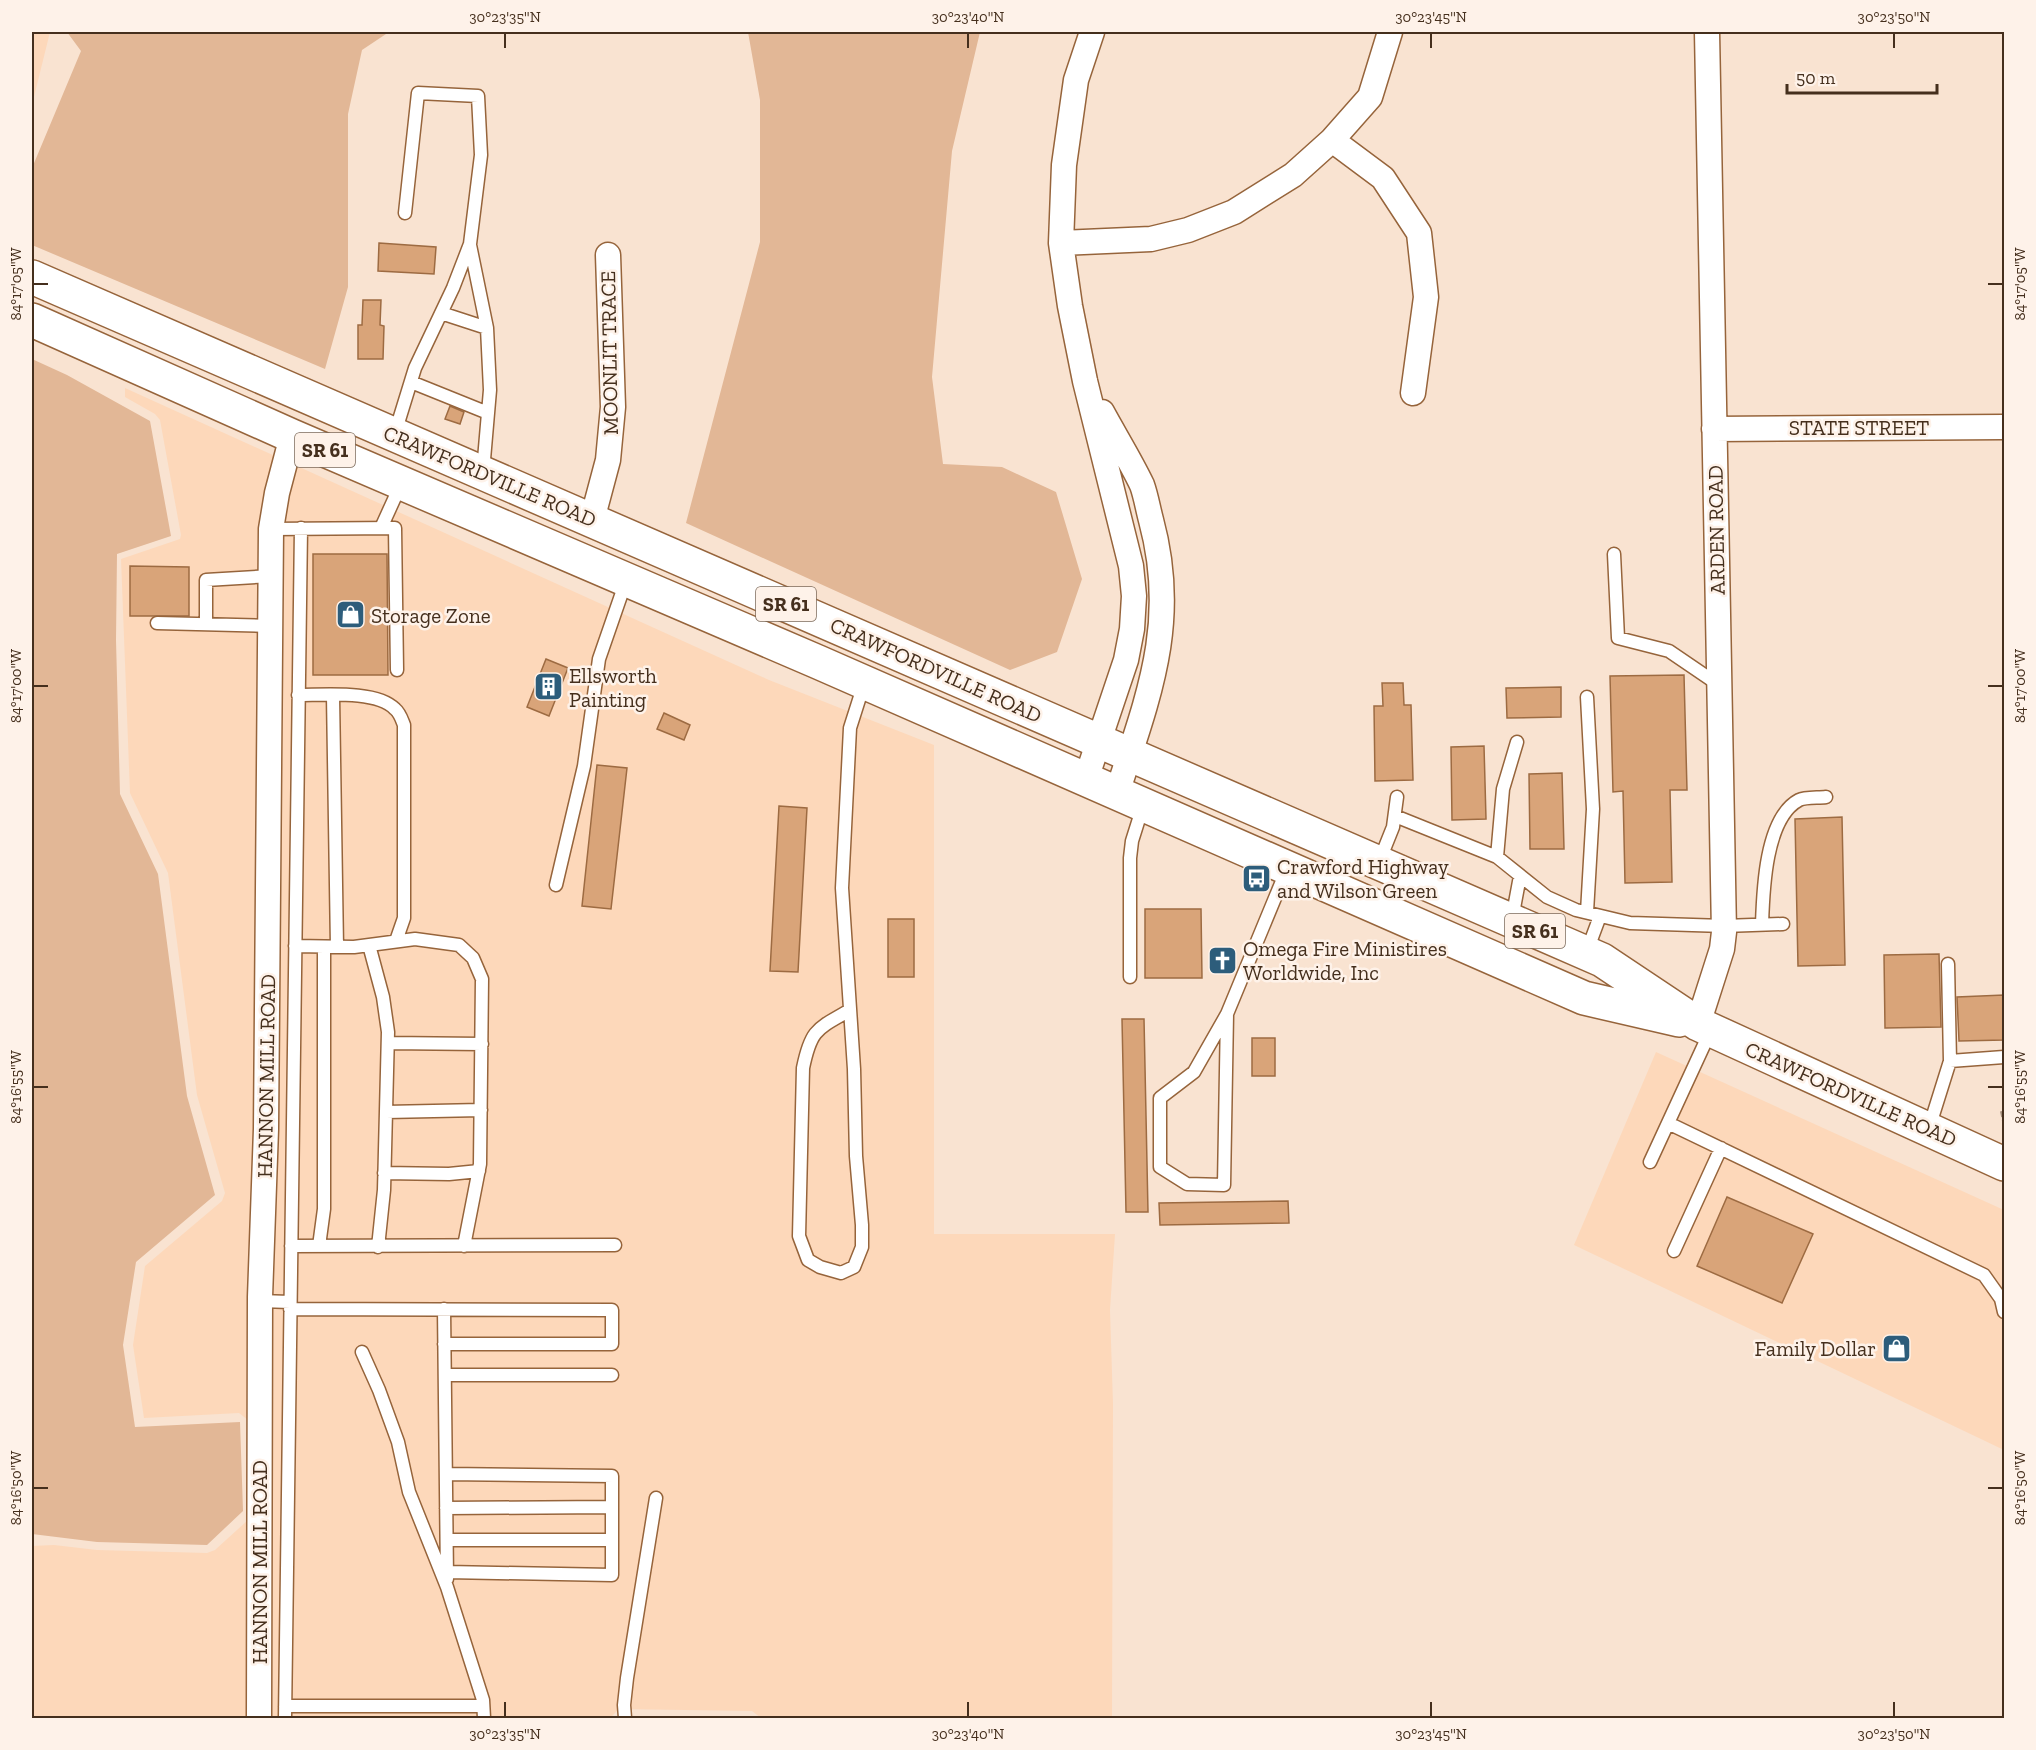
<svg xmlns="http://www.w3.org/2000/svg" width="2036" height="1750" font-family="'Zilla Slab',serif">
<style>
.built{fill:#fdd8ba}
.green{fill:#e2b796}
.building{fill:#d9a479;stroke:#9d6b42;stroke-width:1.5}
.lines{fill:none;stroke-linecap:round;stroke-linejoin:round}
.lane-casing{stroke:#96643b;stroke-width:15}
.street-casing{stroke:#96643b;stroke-width:27}
.primary-casing{stroke:#96643b;stroke-width:36}
.path{stroke:#a48e7c;stroke-width:4;stroke-dasharray:6 3;stroke-linecap:butt}
.lane{stroke:#fff;stroke-width:12}
.street{stroke:#fff;stroke-width:24}
.primary{stroke:#fff;stroke-width:33}
.ticks{fill:none;stroke:#452f1d;stroke-width:2}
.labels{text-anchor:middle;dominant-baseline:central;stroke-width:5;stroke-linejoin:round;paint-order:stroke}
.shield{fill:#fef2e9;stroke:#7c6a5a;stroke-width:1.5}
.shield-label{font-size:20px;font-weight:bold;fill:#452f1d}
.street-label{font-size:21px;fill:#452f1d;stroke:#fef2e9}
.poi-label{font-size:21px;fill:#452f1d;stroke:#fef2e9;text-anchor:start}
.neatline{fill:none;stroke:#452f1d;stroke-width:2}
.ticks-label{font-size:15px;text-anchor:middle;fill:#452f1d}
</style>
<rect width="100%" height="100%" fill="#f9e3d1"/>
<path class="built" d="M32,32H50L32,105Z
M125,388L275,456L255,1129L248,1420L239,1413L144,1418L133,1345L145,1266L222,1201L225,1193L197,1095L168,873L130,793L121,559L180,539L181,535L160,420L155,414L125,397Z
M297,466L769,680L934,745V1234H1115L1110,1310L1113,1404L1112,1718H761L752,1711L619,1709L610,1718H271L272,1297L283,530L288,495Z
M1656,1052L2004,1210V1450L1574,1245Z
M248,1520L247,1718H32V1546L54,1545L97,1550L207,1553L215,1550Z"/>
<path class="green" d="M67,32H389L362,50L348,114V287L325,369L32,245V168L81,51Z
M748,32H980L952,151L932,377L943,464L1002,467L1056,492L1082,579L1057,652L1010,670L686,523L760,242V100Z
M32,359L67,375L150,421L171,536L117,554L116,640L120,794L158,874L187,1096L215,1195L136,1262L123,1345L135,1427L240,1422L243,1511L207,1545L97,1542L32,1534Z"/>
<path class="building" d="M379,243L436,247L434,274L378,271Z
M363,300H381L380,325L384,326L383,359H358V325H362Z
M450,406L464,412L460,424L445,419Z
M313,554H387L388,675H313Z
M130,566L189,567V616H130Z
M546,659L568,668L549,716L527,707Z
M1684,675L1687,790H1670L1672,882L1625,883L1623,791L1613,792L1610,676Z
M1382,683H1403L1404,705H1411L1413,780L1375,781L1374,706H1383Z
M1561,687V717L1507,718L1506,688Z
M664,713L690,725L684,740L657,729Z
M1484,746L1486,819L1452,820L1451,747Z
M597,765L627,768L611,909L582,906Z
M1562,773L1564,849H1530L1529,774Z
M779,806L807,808L798,972L770,971Z
M1842,817L1845,965L1798,966L1795,819Z
M1145,909H1201L1202,978H1145Z
M888,919H914V977H888Z
M1939,954L1941,1027L1885,1028L1884,955Z
M2004,995V1040L1959,1041L1957,997Z
M1122,1019H1144L1148,1212H1126Z
M1252,1038H1275V1076H1252Z
M1727,1197L1813,1234L1782,1303L1697,1266Z
M1288,1201L1289,1223L1160,1225L1159,1203Z"/>
<g class="lines">
<defs>
<path id="lane" d="M470,245L487,328L490,390L483,471
M441,313L487,328
M411,382L488,413
M395,433L415,368L453,288L470,244L481,155L478,96L418,93L405,213
M381,528L401,484
M271,529L395,528L397,670
M1614,554L1618,638L1669,651L1719,685
M157,623L271,626
M206,624V580L271,576
M298,695C324,695 377,690 395,709C400,713 402,720 404,725V918L396,941
M333,696L337,947
M1395,816L1497,857L1547,897L1576,910L1630,923L1724,926L1783,924
M1497,857L1503,789L1517,742
M1379,862L1393,827L1397,797
M556,885L584,766L599,659L626,581
M1587,912L1593,809L1587,697
M1512,919L1520,876
M1762,925C1763,892 1765,818 1799,800C1805,797 1818,798 1826,797
M369,945L383,997L388,1032L384,1190L378,1247
M295,946L354,947L415,939L459,945L473,958L482,979L480,1164L464,1246
M1587,951L1600,916
M1130,977V858L1132,841L1143,806
M850,1010C817,1029 811,1029 803,1068L799,1236L808,1260L820,1267L841,1273L854,1267L862,1247V1225L856,1156L854,1069L842,888L850,728L864,684
M1227,1014L1194,1072L1160,1098V1167L1187,1184L1224,1185L1227,1014L1287,869
M388,1043L482,1044
M1950,1061L2004,1057
M386,1112L481,1110
M1668,1123L1984,1275L2001,1299L2004,1312
M1929,1128L1950,1061L1948,964
M1650,1162L1710,1032
M384,1173L449,1174L479,1171
M291,1246L615,1245
M319,1246L324,1209V947
M1674,1251L1721,1148
M260,1301L290,1302
M290,1309L612,1310V1344H444
M444,1309L447,1579
M362,1352L379,1390L398,1442L409,1492L447,1587L483,1700L484,1718
M445,1375H612
M446,1474L612,1476V1575L447,1572
M446,1508L612,1507
M447,1540H612
M285,1706H483
M285,1718L301,528
M625,1718L624,1705L627,1678L656,1498"/>
<path id="street" d="M1332,140L1383,178L1419,233L1426,297L1413,393
M1061,243L1151,239L1188,230L1234,212L1293,175L1332,140L1370,97L1390,32
M1102,412C1115,436 1130,460 1142,485C1146,496 1148,509 1151,520C1179,623 1148,697 1117,793
M1714,429L2004,427
M592,520L608,460L613,407L608,255
M1086,779L1126,660L1132,629L1134,596L1131,566L1085,381L1070,306L1061,243L1064,165L1076,80L1092,32
M1698,1024L1722,949L1724,932L1707,32
M259,1718L260,1297L266,1129L271,529L277,493L292,436"/>
<path id="primary" d="M32,277L1602,960L1698,1024L2004,1164
M32,320L292,436L818,662L1584,998L1679,1020"/>
</defs>
<use href="#lane" class="lane-casing"/>
<use href="#street" class="street-casing"/>
<use href="#primary" class="primary-casing"/>
<path class="path" d="M2002,1111L2004,1121"/>
<use href="#lane" class="lane"/>
<use href="#street" class="street"/>
<use href="#primary" class="primary"/>
</g>
<path class="ticks" d="M505,33V48M968,33V48M1431,33V48M1894,33V48M33,284H48M1988,284H2003M33,686H48M1988,686H2003M33,1087H48M1988,1087H2003M33,1488H48M1988,1488H2003M505,1702V1717M968,1702V1717M1431,1702V1717M1894,1702V1717"/>
<defs>
<symbol id="shop-square" viewBox="-11 -11 22 22"><rect x="-9" y="-9" width="18" height="18" rx="4" fill="#2d5d7b" stroke="#fef2e9"/><path d="M-5-2.5h2.3a2.7 3.5 0 0 1 5.4 0H5L5.5 6h-11ZM-1.5-2.5h3a1.5 2.3 0 0 0-3 0Z" fill="#fff"/></symbol>
<symbol id="building-square" viewBox="-11 -11 22 22"><rect x="-9" y="-9" width="18" height="18" rx="4" fill="#2d5d7b" stroke="#fef2e9"/><path d="M-4-6H4V6H1V3H-1V6H-4ZM-2.5-4.3h1.7v1.8h-1.7ZM.8-4.3h1.7v1.8H.8ZM-2.5-1h1.7V.8h-1.7ZM.8-1h1.7V.8H.8Z" fill="#fff"/></symbol>
<symbol id="bus-square" viewBox="-11 -11 22 22"><rect x="-9" y="-9" width="18" height="18" rx="4" fill="#2d5d7b" stroke="#fef2e9"/><path d="M-5-6H5V4H4V6H2V4H-2V6H-4V4H-5ZM-3.5-4V0h7V-4ZM-3.5 1.2v1.5H-2V1.2ZM2 1.2v1.5H3.5V1.2Z" fill="#fff"/></symbol>
<symbol id="church-square" viewBox="-11 -11 22 22"><rect x="-9" y="-9" width="18" height="18" rx="4" fill="#2d5d7b" stroke="#fef2e9"/><path d="M-1.2-6h2.4v3.5h3.3v2.4h-3.3V6h-2.4V-.1h-3.3v-2.4h3.3Z" fill="#fff"/></symbol>
</defs>
<g fill-rule="evenodd">
<use href="#shop-square" x="334" y="598" width="33" height="33"/>
<use href="#building-square" x="532" y="670" width="33" height="33"/>
<use href="#bus-square" x="1240" y="862" width="33" height="33"/>
<use href="#church-square" x="1206" y="944" width="33" height="33"/>
<use href="#shop-square" x="1880" y="1332" width="33" height="33"/>
</g>
<g class="labels">
<g class="shield">
<rect x="295" y="433" width="60" height="34" rx="4.5"/>
<rect x="756" y="587" width="60" height="34" rx="4.5"/>
<rect x="1505" y="914" width="60" height="34" rx="4.5"/>
</g>
<g class="shield-label">
<text x="325" y="450">SR 61</text>
<text x="786" y="604">SR 61</text>
<text x="1535" y="931">SR 61</text>
</g>
<g class="street-label">
<text transform="translate(609 353) rotate(-91)">MOONLIT TRACE</text>
<text x="1859" y="427">STATE STREET</text>
<text transform="translate(490 476) rotate(23)">CRAWFORDVILLE ROAD</text>
<text transform="translate(1716 530) rotate(-91)">ARDEN ROAD</text>
<text transform="translate(936 670) rotate(24)">CRAWFORDVILLE ROAD</text>
<text transform="translate(266 1076) rotate(-89)">HANNON MILL ROAD</text>
<text transform="translate(1851 1094) rotate(24)">CRAWFORDVILLE ROAD</text>
<text transform="translate(259 1562) rotate(-90)">HANNON MILL ROAD</text>
</g>
<g class="poi-label">
<text x="371" y="615">Storage Zone</text>
<text x="569" y="675">Ellsworth<tspan x="569" dy="24">Painting</tspan></text>
<text x="1277" y="866">Crawford Highway<tspan x="1277" dy="24">and Wilson Green</tspan></text>
<text x="1243" y="948">Omega Fire Ministires<tspan x="1243" dy="24">Worldwide, Inc</tspan></text>
<text x="1876" y="1348" text-anchor="end">Family Dollar</text>
</g>
</g>
<rect width="2036" height="1750" fill="none" stroke="#fef2e9" stroke-width="66"/>
<path d="M1787 84v9h150v-9" fill="none" stroke="#452f1d" stroke-width="3"/>
<text x="1796" y="84" font-size="18" fill="#452f1d" stroke="#fef2e9" stroke-width="4.5" paint-order="stroke">50 m</text>
<rect x="33" y="33" width="1970" height="1684" class="neatline"/>
<g class="ticks-label">
<text x="505" y="22">30°23'35"N</text>
<text x="968" y="22">30°23'40"N</text>
<text x="1431" y="22">30°23'45"N</text>
<text x="1894" y="22">30°23'50"N</text>
<text transform="translate(2020 284) rotate(-90)" y="5">84°17'05"W</text>
<text transform="translate(16 284) rotate(-90)" y="5">84°17'05"W</text>
<text transform="translate(2020 686) rotate(-90)" y="5">84°17'00"W</text>
<text transform="translate(16 686) rotate(-90)" y="5">84°17'00"W</text>
<text transform="translate(2020 1087) rotate(-90)" y="5">84°16'55"W</text>
<text transform="translate(16 1087) rotate(-90)" y="5">84°16'55"W</text>
<text transform="translate(2020 1488) rotate(-90)" y="5">84°16'50"W</text>
<text transform="translate(16 1488) rotate(-90)" y="5">84°16'50"W</text>
<text x="505" y="1739">30°23'35"N</text>
<text x="968" y="1739">30°23'40"N</text>
<text x="1431" y="1739">30°23'45"N</text>
<text x="1894" y="1739">30°23'50"N</text>
</g>
</svg>
